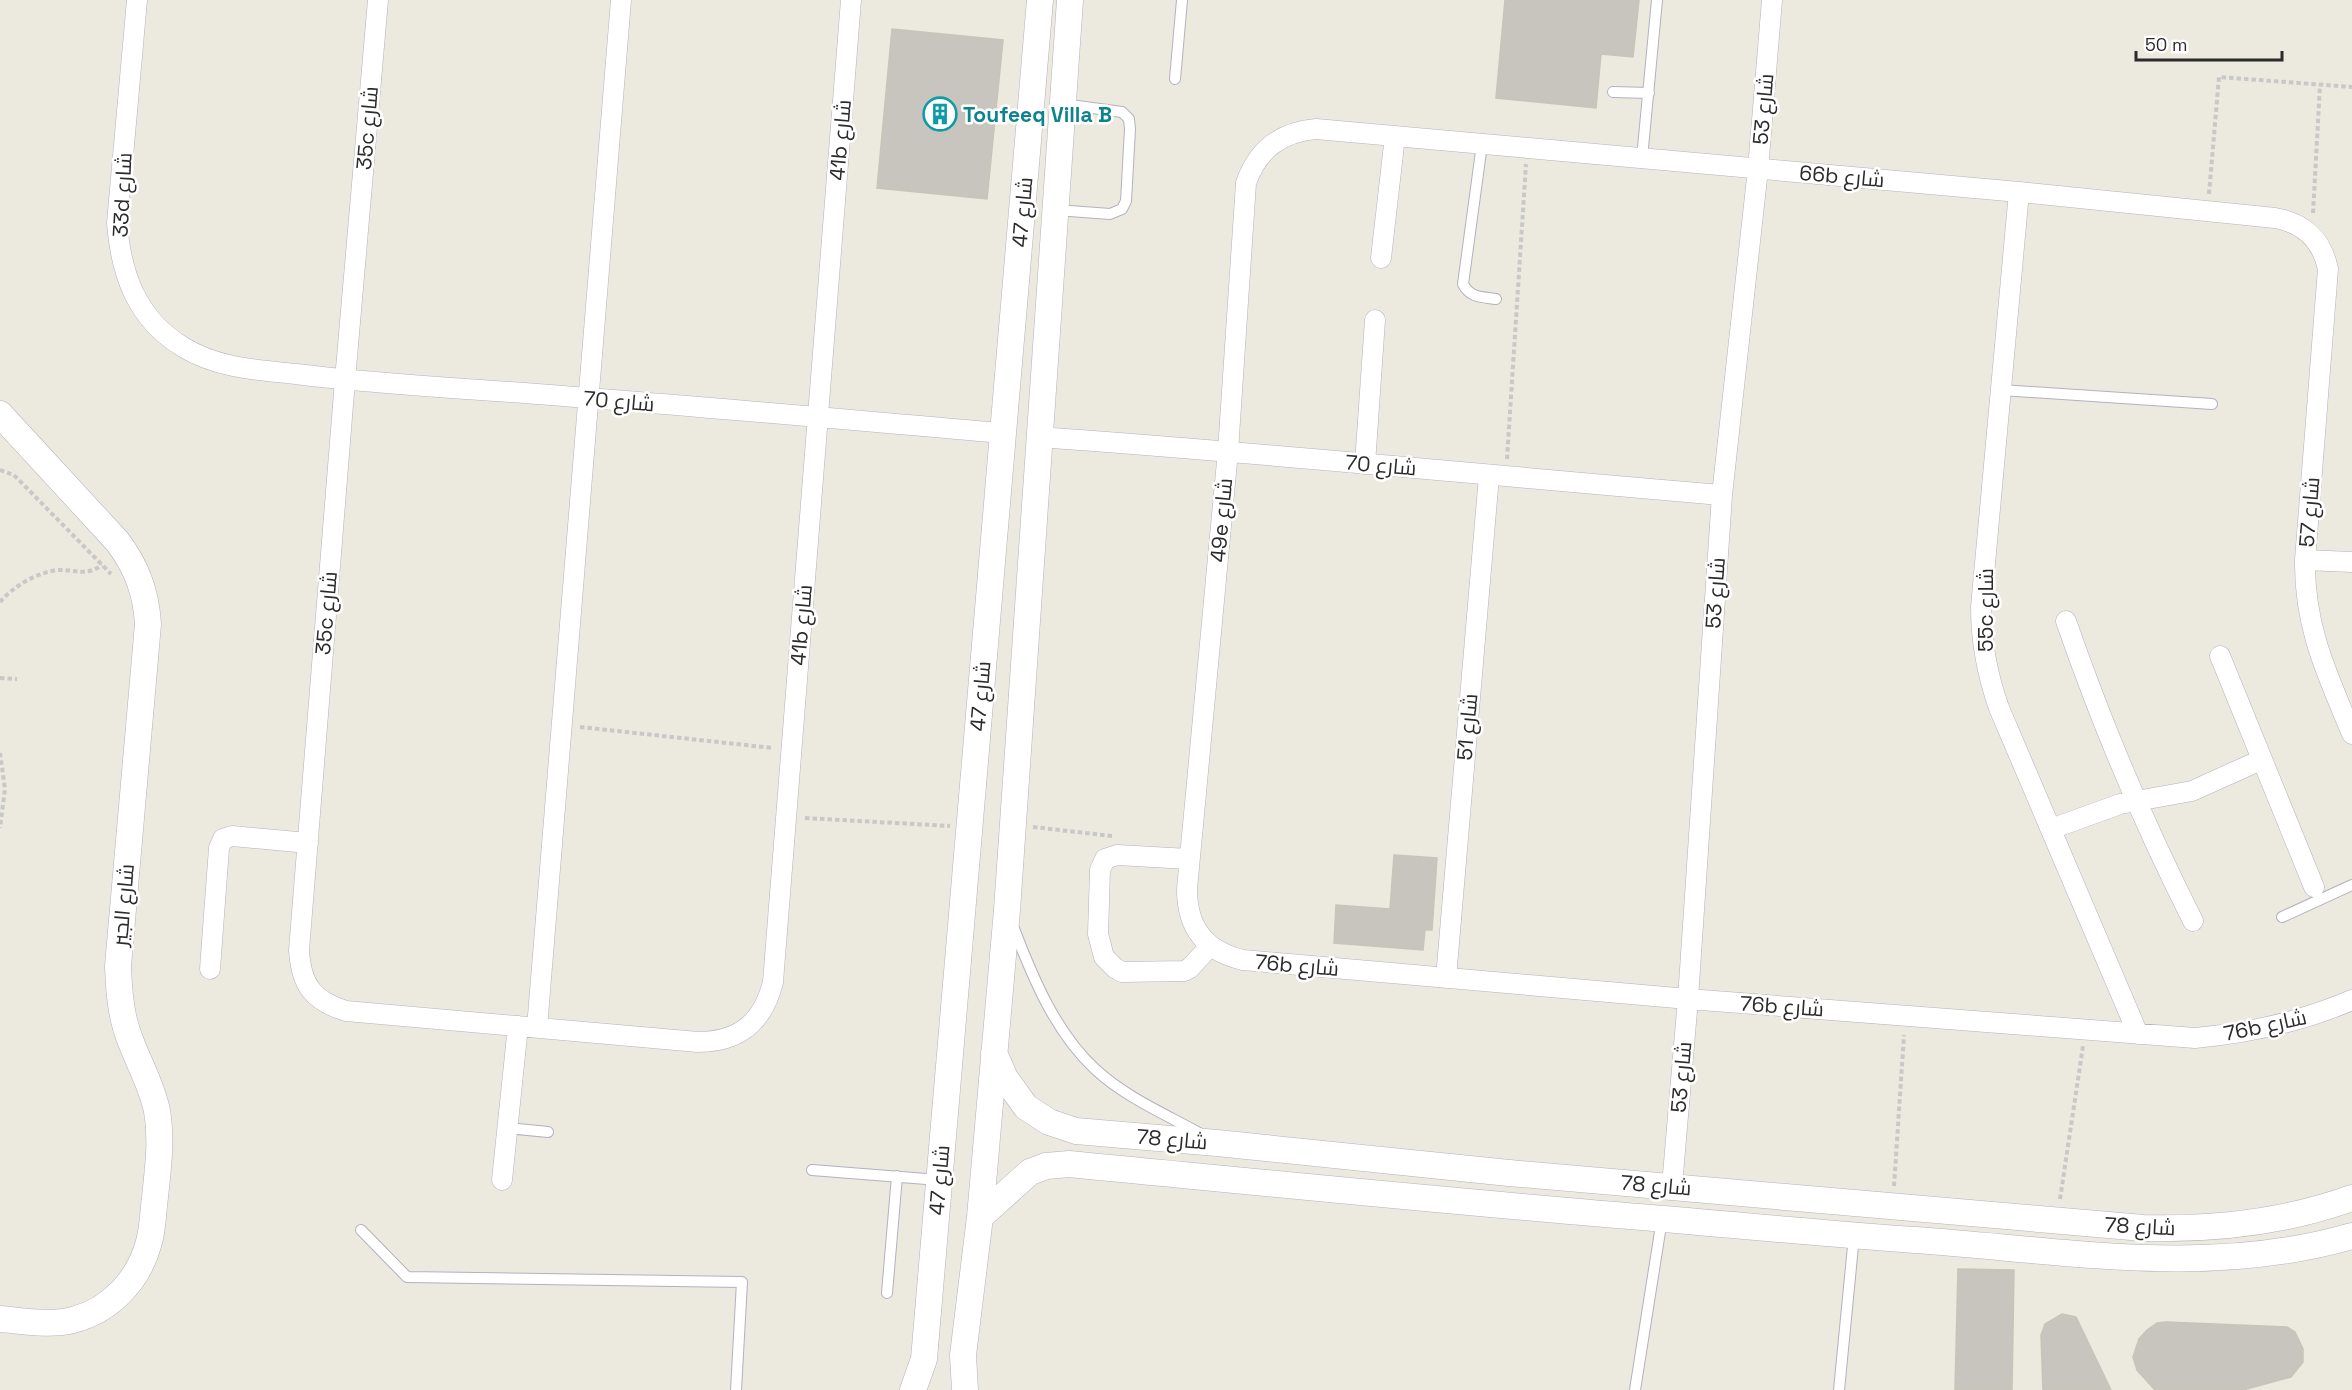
<svg xmlns="http://www.w3.org/2000/svg" width="2352" height="1390" font-family="'Space Grotesk',Cairo,sans-serif">
<style>
.building{fill:#c8c5be;stroke:#c7c5b8;stroke-width:1.5}
.lines{fill:none;stroke-linecap:round;stroke-linejoin:round}
.service-casing{stroke:#b2b2be;stroke-width:12}
.minor-casing{stroke:#b2b2be;stroke-width:21}
.tertiary-casing{stroke:#b2b2be;stroke-width:27}
.path{stroke:#c8c8c8;stroke-width:4;stroke-dasharray:4.5 3;stroke-linecap:butt}
.service{stroke:#fff;stroke-width:10}
.minor{stroke:#fff;stroke-width:20}
.tertiary{stroke:#fff;stroke-width:26}
.labels{text-anchor:middle;dominant-baseline:central;stroke-width:5;stroke-linejoin:round;paint-order:stroke}
.street-label{font-size:21px;fill:#2b2b2b;stroke:#fff}
.culture-label{font-size:21px;font-weight:bold;fill:#0d838f;stroke:#fff;text-anchor:start}
</style>
<rect width="100%" height="100%" fill="#ece9de"/>
<path class="building" d="M1505,0H1639L1633,57L1601,54L1596,108L1496,98Z
M892,29L1003,40L987,199L877,188Z
M1394,855L1437,858L1432,930H1425L1423,950L1334,943L1336,905L1390,909Z
M1958,1269L2014,1270L2012,1390H1955Z
M2062,1314L2076,1317L2111,1390H2043L2041,1335L2045,1324Z
M2166,1322L2287,1327L2295,1332L2303,1349V1362L2291,1377L2243,1390H2155L2137,1370L2133,1357L2139,1339L2147,1330L2157,1323Z"/>
<g class="lines">
<defs>
<path id="service" d="M1175,79L1182,0
M1613,92L1649,93
M1482,144L1463,284C1470,298 1482,297 1496,299
M1642,158L1657,0
M1056,210L1110,214L1122,209L1126,201L1130,129L1129,119L1122,112L1063,104
M2001,390L2212,404
M2282,917L2352,885
M1013,926C1032,976 1055,1032 1095,1069C1125,1097 1165,1114 1201,1134
M507,1128L548,1132
M812,1170L939,1180
M361,1230L407,1277L742,1282L736,1390
M887,1293L897,1176
M1635,1390L1662,1219
M1839,1390L1854,1236"/>
<path id="minor" d="M137,0L117,223C121,275 137,319 183,347C217,368 257,370 296,374C367,383 439,387 510,392C674,404 838,419 1002,433
M378,0L345,380L299,950C301,985 313,1001 346,1011L698,1042C740,1042 763,1022 773,982L851,0
M2019,192L1981,607C1981,643 1987,674 1999,708L2138,1034
M1381,258L1395,136
M1039,437C1267,453 1494,476 1722,495
M1365,464L1375,320
M2305,560L2352,562
M2066,621C2102,725 2144,824 2193,921
M2220,656L2314,887
M2352,734C2327,674 2304,627 2305,560L2328,269C2322,240 2304,223 2275,218L2019,192L1316,129C1281,132 1258,149 1246,183L1228,451L1187,889C1187,928 1205,951 1243,960L1688,999L2195,1038C2250,1033 2301,1022 2352,1000
M2051,829L2120,804L2192,791L2261,760
M1189,859L1117,855L1105,859L1100,870L1098,934L1104,957L1115,968L1122,972L1184,971L1190,968L1210,946
M210,969L219,848L223,839L232,836L308,843
M1446,978L1489,476
M537,1028L621,0
M502,1180L518,1026
M1672,1186L1688,999L1722,495L1758,169L1772,0"/>
<path id="tertiary" d="M0,414L117,541C136,566 146,591 148,624L118,966C119,993 121,1018 131,1042C140,1066 152,1086 157,1111C162,1140 158,1168 155,1197C153,1212 153,1228 149,1242C139,1280 111,1310 73,1320C50,1326 23,1321 0,1319
M994,1053L1005,1078L1026,1107L1049,1122L1076,1131L1217,1143L1509,1173L2143,1228C2214,1230 2285,1222 2352,1198
M980,1217L1030,1172L1046,1166L1069,1164C1267,1183 1465,1203 1663,1219C1747,1226 1830,1234 1915,1240C2062,1250 2207,1278 2352,1236
M913,1390L924,1359L1040,0
M965,1390L963,1355L980,1217L1007,910L1070,0"/>
</defs>
<use href="#service" class="service-casing"/>
<use href="#minor" class="minor-casing"/>
<use href="#tertiary" class="tertiary-casing"/>
<path class="path" d="M2209,194L2219,77L2352,87
M2313,213L2320,85
M1507,459L1526,164
M0,470L14,475L111,574
M0,602C14,586 36,573 57,570C74,569 86,577 102,565
M0,678L17,679
M580,727L773,748
M0,753L5,789L0,828
M805,818L950,826
M1033,827L1112,836
M1894,1186L1904,1035
M2060,1199L2083,1046"/>
<use href="#service" class="service"/>
<use href="#minor" class="minor"/>
<use href="#tertiary" class="tertiary"/>
</g>
<defs>
<symbol id="building-ring" viewBox="-11 -11 22 22"><circle r="9.5" fill="#fff" stroke="#0f9aa8" stroke-width="1.5"/><path d="M-4-6H4V6H1V3H-1V6H-4ZM-2.5-4.3h1.7v1.8h-1.7ZM.8-4.3h1.7v1.8H.8ZM-2.5-1h1.7V.8h-1.7ZM.8-1h1.7V.8H.8Z" fill="#0f9aa8"/></symbol>
</defs>
<g fill-rule="evenodd">
<use href="#building-ring" x="921" y="95" width="38" height="38"/>
</g>
<g class="labels">
<g class="street-label">
<text transform="translate(1763 109) rotate(-85)">شارع 53</text>
<text transform="translate(367 128) rotate(-85)">35c شارع</text>
<text transform="translate(840 140) rotate(-85)">41b شارع</text>
<text transform="translate(1842 176) rotate(5)">66b شارع</text>
<text transform="translate(122 195) rotate(-87)">33d شارع</text>
<text transform="translate(1022 212) rotate(-85)">شارع 47</text>
<text transform="translate(619 401) rotate(5)">شارع 70</text>
<text transform="translate(1381 465) rotate(5)">شارع 70</text>
<text transform="translate(2309 512) rotate(-85)">شارع 57</text>
<text transform="translate(1221 520) rotate(-85)">49e شارع</text>
<text transform="translate(1715 593) rotate(-86)">شارع 53</text>
<text transform="translate(1985 610) rotate(-90)">55c شارع</text>
<text transform="translate(326 613) rotate(-85)">35c شارع</text>
<text transform="translate(801 625) rotate(-85)">41b شارع</text>
<text transform="translate(980 696) rotate(-85)">شارع 47</text>
<text transform="translate(1467 727) rotate(-85)">شارع 51</text>
<text transform="translate(123 905) rotate(-85)">شارع الجير</text>
<text transform="translate(1297 965) rotate(5)">76b شارع</text>
<text transform="translate(1782 1006) rotate(4)">76b شارع</text>
<text transform="translate(2265 1025) rotate(-12)">76b شارع</text>
<text transform="translate(1681 1077) rotate(-85)">شارع 53</text>
<text transform="translate(1172 1139) rotate(5)">شارع 78</text>
<text transform="translate(939 1180) rotate(-85)">شارع 47</text>
<text transform="translate(1656 1185) rotate(5)">شارع 78</text>
<text transform="translate(2140 1226) rotate(3)">شارع 78</text>
</g>
<g class="culture-label">
<text x="963" y="114">Toufeeq Villa B</text>
</g>
</g>
<path d="M2136 51v9h146v-9" fill="none" stroke="#2b2b2b" stroke-width="3"/>
<text x="2145" y="51" font-size="18" fill="#2b2b2b" stroke="#ffffff" stroke-width="4.5" paint-order="stroke">50 m</text>
</svg>
